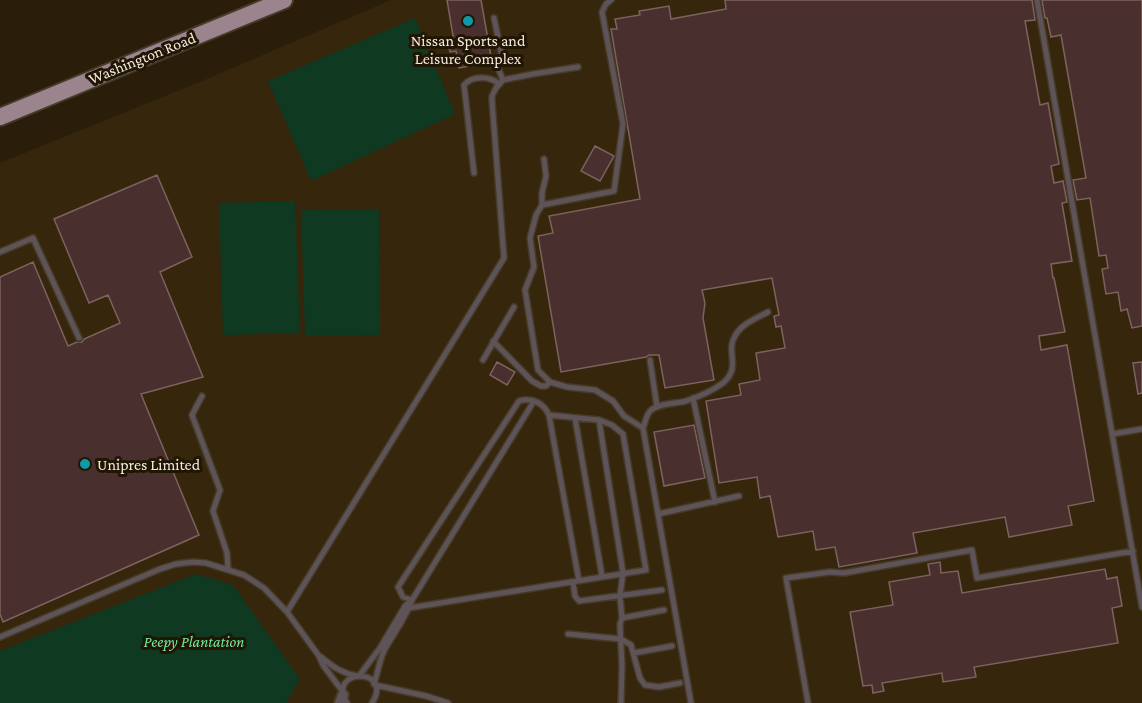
<svg xmlns="http://www.w3.org/2000/svg" width="1142" height="703" font-family="'Crimson Pro',serif">
<style>
.built{fill:#36260c}
.green{fill:#0f3921}
.building{fill:#49302e;stroke:#7e625f;stroke-width:1.5}
.lines{fill:none;stroke-linecap:round;stroke-linejoin:round}
.service-casing{stroke:#463b29;stroke-width:8}
.minor-casing{stroke:#463b29;stroke-width:14}
.primary-casing{stroke:#463b29;stroke-width:20}
.service{stroke:#5e5357;stroke-width:5}
.minor{stroke:#5e5357;stroke-width:10}
.primary{stroke:#9b848e;stroke-width:16}
.culture-dot{fill:#0f9aa8;stroke:#211503;stroke-width:2}
.labels{text-anchor:middle;dominant-baseline:central;stroke-width:6;stroke-linejoin:round;paint-order:stroke}
.poi-label{font-size:16px;fill:#f3eadf;stroke:#211503}
.street-label{font-size:16px;fill:#f3eadf;stroke:#211503}
.park-label{font-size:16px;font-style:italic;fill:#6fe9a0;stroke:#211503}
</style>
<rect width="100%" height="100%" fill="#2a1e0b"/>
<path class="built" d="M391,0H1142V703H0V163L207,79Z"/>
<path class="green" d="M415,18L455,114L311,181L268,81Z
M295,201L300,333L223,335L219,203Z
M379,209L380,335L305,336L301,210Z
M196,574L233,585L300,679L286,703H0V651Z"/>
<path class="building" d="M447,0H481L492,62L459,68L456,51L450,52L448,43L454,42Z
M725,0H1032L1035,20L1025,21L1040,105L1048,103L1059,164L1051,166L1054,183L1063,181L1067,202L1062,203L1072,261L1051,264L1053,278H1054L1065,332L1039,336L1041,350L1067,345L1094,501L1068,506L1072,525L1009,537L1005,517L913,533L917,553L839,567L835,547L816,550L813,531L778,537L770,496L760,498L757,477L719,483L706,401L741,395L739,384L760,380L756,353L785,348L781,326L776,327L774,316L779,315L772,278L702,290L705,303L703,318L714,380L665,388L659,355H649L646,357L561,372L538,236L553,233L549,216L640,199L611,29H617L615,19L640,15L639,11L669,6L671,19L726,9Z
M1042,0H1142V326L1132,328L1127,309L1121,311L1118,292L1106,294L1102,269L1108,268L1106,255L1099,256L1090,198L1077,200L1073,180L1086,178L1061,35L1051,37L1047,18H1045Z
M595,146L614,156L600,181L581,171Z
M157,175L192,257L160,272L203,377L141,394L199,535L3,622L0,614V277L33,262L68,346L77,342H82L84,339L120,323L108,295L89,303L54,219Z
M497,362L515,372L507,385L490,375Z
M1142,362V393L1138,394L1133,363Z
M694,425L705,478L664,486L654,432Z
M940,562L941,573L958,571L962,593L1105,569L1107,579L1117,577L1122,606L1112,608L1118,643L974,667L976,677L943,682L942,673L882,683L884,691L873,693L872,685L863,686L850,612L893,605L889,582L930,575L928,564Z"/>
<g class="lines">
<defs>
<path id="service" d="M611,0L606,4L602,12L623,124L614,191L542,205L536,215L530,238L534,267L525,290L538,370L550,382L567,387L595,390L613,401L624,416L643,428L691,703
M1037,0L1142,607
M494,18L502,56V59L498,62V68L503,80
M474,173L464,85C473,75 490,76 499,84
M542,205V193L546,176L544,159
M0,252L33,238L79,338
M493,341L532,381L541,386H546L550,382
M483,360L514,307
M650,360L657,407
M202,396L192,415L220,490L213,511L227,553L228,569
M693,398L715,502
M575,418L602,576
M599,420L623,573L620,596L622,618L620,624L622,666L621,703
M643,428C645,423 646,416 650,411C659,403 675,404 686,401C698,397 712,391 723,383C742,367 725,352 735,336C741,324 757,318 768,312
M1113,434L1142,429
M658,514L739,496
M573,582L575,596L579,601L662,590
M412,600L403,597L398,587L519,401C531,397 544,403 549,415L579,581
M409,608L646,570L623,434L612,425L599,420L549,415
M287,612L504,258L492,101V96L496,88L503,80L533,74L578,67
M622,618L664,610
M568,634L621,639L631,645L640,678L645,685L659,687L680,683
M0,637L160,569L176,564L193,562L206,563L244,575L264,588L287,612L319,656L323,665L343,692
M634,653L672,646
M321,657C333,667 342,673 357,676
M359,676L380,648L405,606L411,601
M374,684C378,672 379,662 384,651C393,634 406,618 412,600L534,401
M375,685L426,696L448,703
M347,703C325,668 395,667 372,703
M808,703L786,578L830,572L844,573L972,550L977,578L1133,551"/>
<path id="minor" d="M340,703L343,695"/>
<path id="primary" d="M0,117L284,0"/>
</defs>
<use href="#service" class="service-casing"/>
<use href="#minor" class="minor-casing"/>
<use href="#primary" class="primary-casing"/>
<use href="#service" class="service"/>
<use href="#minor" class="minor"/>
<use href="#primary" class="primary"/>
</g>
<g class="culture-dot">
<circle cx="468" cy="21" r="6"/>
<circle cx="85" cy="464" r="6"/>
</g>
<g class="labels">
<g class="poi-label">
<text x="468" y="40">Nissan Sports and<tspan x="468" dy="18">Leisure Complex</tspan></text>
<text x="97" y="464" text-anchor="start">Unipres Limited</text>
</g>
<g class="street-label">
<text transform="translate(142 58) rotate(-22)">Washington Road</text>
</g>
<g class="park-label">
<text x="194" y="641">Peepy Plantation</text>
</g>
</g>
</svg>
